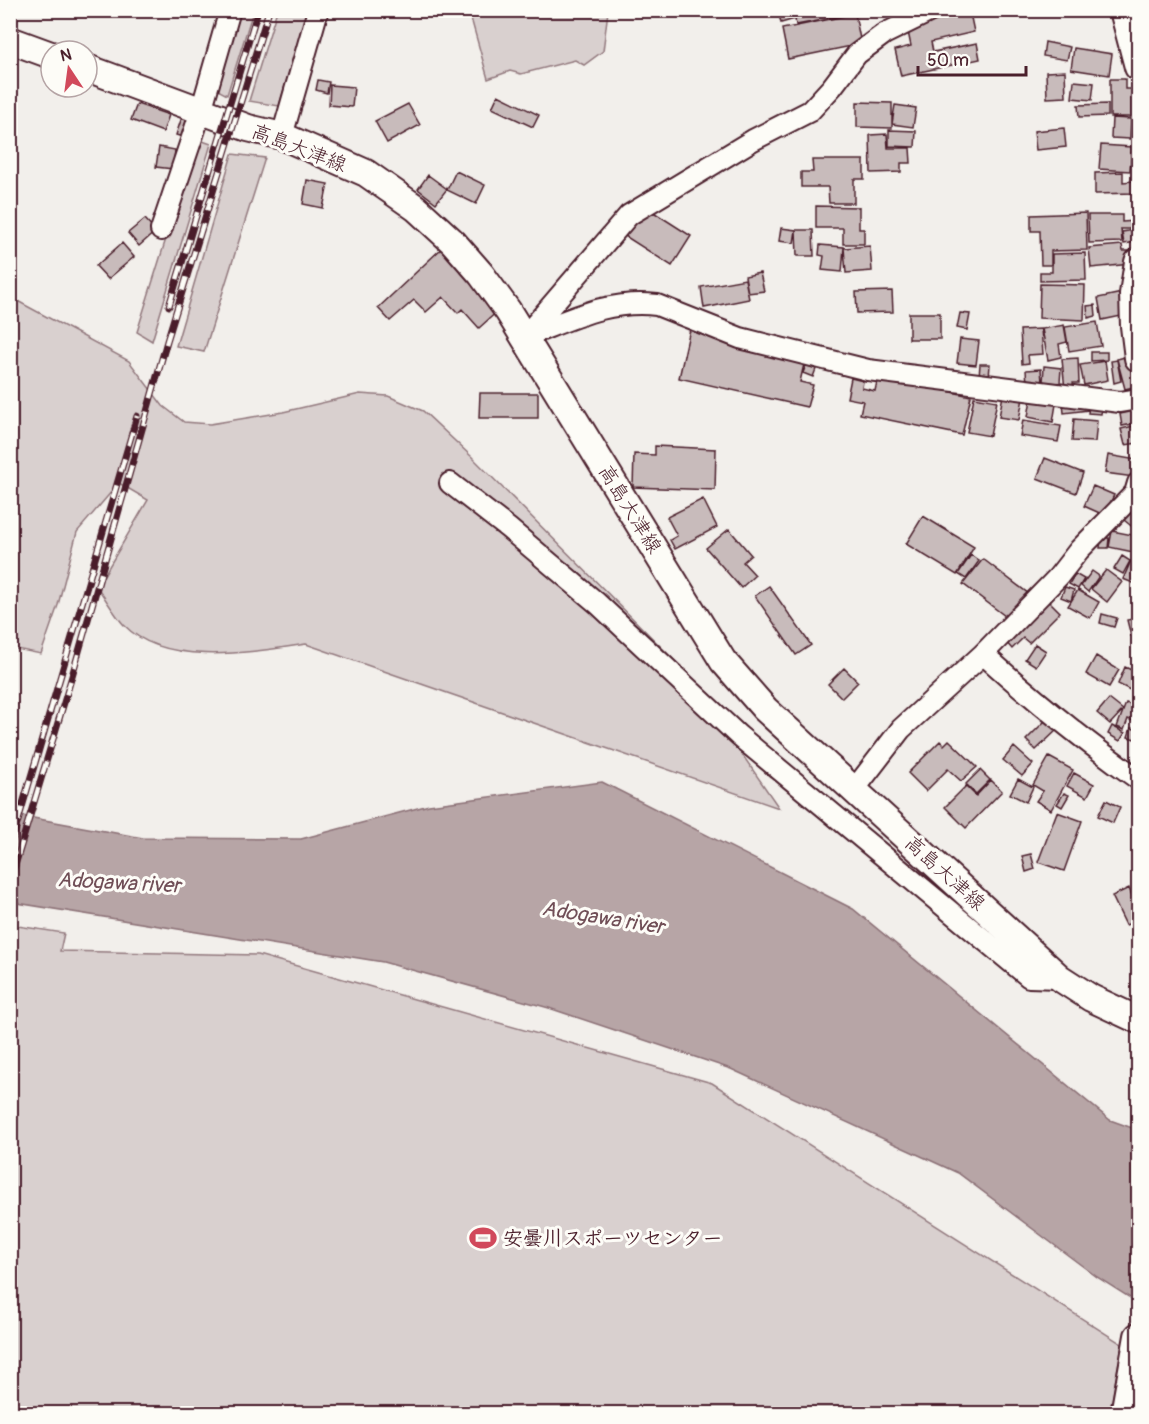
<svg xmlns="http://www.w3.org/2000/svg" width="1149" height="1424" font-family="Pangolin,'Klee One',sans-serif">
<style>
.green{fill:#d9d0cf;stroke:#92787d;stroke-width:1.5}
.water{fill:#b7a5a6;stroke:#8b6f75;stroke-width:1.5}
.building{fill:#c8bbbb;stroke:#4a1f2b;stroke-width:1.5}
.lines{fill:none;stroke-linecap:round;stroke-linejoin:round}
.minor-casing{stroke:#4a1f2b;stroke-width:24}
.major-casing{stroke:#4a1f2b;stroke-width:30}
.minor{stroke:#fdfcf7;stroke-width:20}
.major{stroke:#fdfcf7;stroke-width:26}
.rail-casing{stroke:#4a1f2b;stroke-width:7}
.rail{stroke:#fdfcf7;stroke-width:4.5;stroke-dasharray:14;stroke-linecap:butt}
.labels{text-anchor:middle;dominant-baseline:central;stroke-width:6;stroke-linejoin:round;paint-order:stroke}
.street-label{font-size:20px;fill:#4a1f2b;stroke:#fdfcf7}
.poi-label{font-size:20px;font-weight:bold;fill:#4a1f2b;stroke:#fdfcf7;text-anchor:start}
.water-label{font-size:21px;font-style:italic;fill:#704e56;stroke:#fdfcf7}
</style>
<rect width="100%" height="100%" fill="#f2efeb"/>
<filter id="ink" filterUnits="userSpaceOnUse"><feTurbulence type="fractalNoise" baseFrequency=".0167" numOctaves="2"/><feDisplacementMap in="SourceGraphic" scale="12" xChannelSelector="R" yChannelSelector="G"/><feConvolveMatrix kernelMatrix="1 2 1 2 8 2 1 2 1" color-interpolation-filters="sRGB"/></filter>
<g filter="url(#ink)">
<path class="green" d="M277,10L307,11L279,106L249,101Z
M235,11H253L227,95L212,87Z
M469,11H608L603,51L584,65L575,60L521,74L510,71L488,79Z
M197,139L211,144L152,341L137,332Z
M232,154L265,158L204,352L176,346Z
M10,297L129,361L163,406L184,422L210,424L283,412L360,394L388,396L423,411L472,457L684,670L779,808L306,644C253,652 165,668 124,625C114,614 106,599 97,587L148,500L119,483L77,532L58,605L41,654L11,648Z
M11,925L64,933L60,951L258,955L712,1083L1122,1344L1110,1413H11Z"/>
<path class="water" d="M602,782L853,909L1110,1120L1138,1130V1303L1097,1277L958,1173L731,1069L549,1008L383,962L11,902V814L143,838L301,839L429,805Z"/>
<path class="building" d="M778,10H826L781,23Z
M828,10H852L853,12L830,18Z
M827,13L828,19L796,25L795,19Z
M970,13L974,32L931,42L933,52L977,43L980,59L901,76L895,50L911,46L907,27Z
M855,14L861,44L788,59L782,29Z
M1045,42L1070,47L1067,60L1043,56Z
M1074,48L1112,54L1109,75L1071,69Z
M1065,71L1066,97L1047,98L1046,72Z
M1110,79H1125V89H1132V117H1110Z
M318,80L329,82L327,93L316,90Z
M1074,81L1094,83L1092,100L1072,98Z
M330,85L354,87L352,107L329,105Z
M498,95L539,115L533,127L492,108Z
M857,102L892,103V128L857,127Z
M137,104L169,115L163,132L131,120Z
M408,104L420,125L387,143L375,121Z
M1108,104V116L1079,117L1078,105Z
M895,105L916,108L913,127L892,124Z
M182,117L195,121L189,139L176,135Z
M1112,118L1131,119L1130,139L1111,138Z
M1064,128L1066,147L1036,150L1034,131Z
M889,130L916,131L915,147L889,146Z
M887,134L888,148H910L911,163H901V172L871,173L870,135Z
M1101,145L1132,147L1130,171L1099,169Z
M159,147L175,150L173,169L156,167Z
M812,160H864V179H854V203H829L828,187H801V172H813Z
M456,171L485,185L476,204L447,190Z
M1123,172V182L1133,181L1134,193L1095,194V173Z
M428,175L447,189L436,203L418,189Z
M307,180L328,184L323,208L303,204Z
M644,206L691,236L672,266L625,236Z
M816,206L859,207V229H864V244H843V228H816Z
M1086,213L1087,250L1051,251V265H1041L1040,231H1031V215Z
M1088,215H1122V222L1136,221L1137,229H1121L1122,242L1089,243Z
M145,219L156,231L139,246L128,233Z
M781,228L796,230L794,243L779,241Z
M796,230H813L814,256H797Z
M1135,230L1137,242L1124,244L1122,232Z
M122,243L134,257L108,279L96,266Z
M820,245L844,247L842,272L822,270L824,256L819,255Z
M1122,245L1123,251H1130L1131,264L1091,268L1089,248Z
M870,246L872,271L846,273L844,248Z
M443,247L500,309L479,328L462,309L458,313L443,297L426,312L414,300L390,321L378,308Z
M1085,253L1086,280L1040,281V272H1052V254Z
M760,273L764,291L748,293L745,276Z
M745,279L749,299L704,308L701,287Z
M1040,284L1085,285L1084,320L1039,318Z
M892,291L893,312L857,313L856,292Z
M1122,293L1126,315L1102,320L1098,298Z
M1095,305L1096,316L1088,318L1087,306Z
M909,313H940V339H909Z
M960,313L970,314L967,330L957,328Z
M1097,322L1101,346L1069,351L1065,327Z
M1064,325L1067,342L1059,344L1061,357L1048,360L1042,329Z
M690,329L806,355L800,382L813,385L807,407L679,378Z
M1041,329L1043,354L1028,355L1029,363L1022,364L1020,330Z
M960,339L979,341L976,365L957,363Z
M1091,352H1107V360L1091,361Z
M1129,356L1137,386L1125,389L1117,359Z
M1078,358L1079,383H1073V390H1065L1062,359Z
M1117,360L1121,381L1114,383L1111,361Z
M1105,361L1108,380L1084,385L1080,365Z
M980,364H990L989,378L979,377Z
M806,365L816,369L813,377L803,373Z
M1044,366L1061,368L1060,383L1043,382Z
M1041,369L1042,382L1027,383L1026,370Z
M878,377L971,396L962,435L860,414L863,401L847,398L851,378L863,381L862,388L875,391Z
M480,393H538V418H479Z
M1032,393L1057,398L1053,422L1028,417Z
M1003,395L1023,398L1019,420L999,417Z
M974,397L997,401L990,436L967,432Z
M1087,400L1088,410L1064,413L1063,403Z
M1089,405L1102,407L1101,414L1088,413Z
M1135,411L1138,423L1122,426L1120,414Z
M1074,419L1097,421L1095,442L1072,441Z
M1023,420L1061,426L1058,442L1020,436Z
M1138,425V443L1125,445L1121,429Z
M655,446L716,449L715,490L633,487L634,454L655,455Z
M1108,455L1137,460L1134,477L1105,473Z
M1045,458L1083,473L1076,493L1037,478Z
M1093,486L1114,495L1104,515L1084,506Z
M1138,494V525L1135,529L1119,516Z
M703,499L717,527L675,549L670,540L677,536L667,517Z
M923,516L974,547L957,575L906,544Z
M729,529L751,555L743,562L755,575L741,588L706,548Z
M1112,531L1138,536V553L1109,547Z
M1101,538H1109L1108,548H1100Z
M971,555L979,561L966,579L958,574Z
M1122,556L1130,561L1123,574L1114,569Z
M983,559L1029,594L1009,619L963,584Z
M1131,561L1138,565V585L1123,579Z
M1106,570L1122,582L1107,602L1091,589Z
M1092,571L1099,576L1088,592L1081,586Z
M1075,574L1084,579L1078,589L1069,584Z
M769,586L811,645L796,655L755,596Z
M1065,587L1074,590L1071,601L1061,597Z
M1078,590L1099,602L1090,618L1068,606Z
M1047,599L1060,612L1029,643L1023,638L1012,649L1005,641Z
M1102,614L1117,618L1114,627L1100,623Z
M1138,618V635L1131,636L1127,620Z
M1035,644L1046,651L1036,666L1025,659Z
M1096,656L1119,670L1109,687L1086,674Z
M1125,667L1138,673V694L1118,684Z
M844,668L858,682L842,698L828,684Z
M1109,699L1123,710L1110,724L1097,713Z
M1126,703L1137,707L1133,721L1128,719L1124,730L1117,727Z
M1048,718L1059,728L1036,750L1026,740Z
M1112,726L1125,733L1120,741L1108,734Z
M1131,728L1138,730L1135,739L1128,737Z
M949,740L977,767L961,781L948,769L926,791L908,773L940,741L944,745Z
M1014,747L1033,764L1022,776L1003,760Z
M1049,757L1073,770L1051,810L1036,801L1043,791L1033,785Z
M980,770L990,780L976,794L966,784Z
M1074,773L1094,784L1087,797L1067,786Z
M1018,779L1033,787L1026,802L1010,794Z
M991,780L1002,791L966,828L945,807L966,786L976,796Z
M1064,793L1069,795L1062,807L1057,804Z
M1106,800L1120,807L1113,823L1098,816Z
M1057,812L1082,821L1064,871L1038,862Z
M1031,854L1035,869L1026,872L1022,856Z
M1129,888L1138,911V920L1126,925L1112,896Z"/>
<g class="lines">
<defs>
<path id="minor" d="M282,136L318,10
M161,230L201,111L230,10
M526,335L629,215L753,140L810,111L832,87L857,54L884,34L933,10
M524,337C569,320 608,299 657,305L740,338L868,370L1120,402L1138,399
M450,483L508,528L597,603L739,736L1029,977L1060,978
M983,654C1033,699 1084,741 1138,779
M854,790L901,729L983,654L1058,577L1079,550L1135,493L1138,483"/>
<path id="major" d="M1123,10L1138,67
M10,40L51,55
M87,68L248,128L282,136L366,173L416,208L453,242L481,274L508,311L723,661L765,709L1060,978L1091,998L1138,1020
M1138,262L1133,294L1134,326L1138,358
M1124,1414L1138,1336"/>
</defs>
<use href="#minor" class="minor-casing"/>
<use href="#major" class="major-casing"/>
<use href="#minor" class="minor"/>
<use href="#major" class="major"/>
<defs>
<path id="rail" d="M169,306L258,10
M10,848L137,416
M10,882L72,676L167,341L269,10"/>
</defs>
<use href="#rail" class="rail-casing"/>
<use href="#rail" class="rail"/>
</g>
</g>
<defs>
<symbol id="stadium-bare" viewBox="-9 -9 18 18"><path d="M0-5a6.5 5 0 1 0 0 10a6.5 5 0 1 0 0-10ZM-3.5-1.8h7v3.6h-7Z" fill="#d1495b" stroke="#fdfcf7" stroke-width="2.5" paint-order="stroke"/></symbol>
</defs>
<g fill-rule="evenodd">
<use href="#stadium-bare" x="464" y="1219" width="38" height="38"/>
</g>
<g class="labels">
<g class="street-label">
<text transform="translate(299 148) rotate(21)">高島大津線</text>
<text transform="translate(630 509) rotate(58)">高島大津線</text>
<text transform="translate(945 873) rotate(42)">高島大津線</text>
</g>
<g class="poi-label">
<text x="503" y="1238">安曇川スポーツセンター</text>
</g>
<g class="water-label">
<text transform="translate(119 883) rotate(3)">Adogawa river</text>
<text transform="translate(603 918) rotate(9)">Adogawa river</text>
</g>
</g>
<rect width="1149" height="1424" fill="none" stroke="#fdfcf7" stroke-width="36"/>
<rect x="18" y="18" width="1113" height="1388" fill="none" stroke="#4a1f2b" stroke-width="2" filter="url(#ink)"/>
<g transform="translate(69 69) rotate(347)"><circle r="28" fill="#fdfcf7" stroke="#b5a4a5" stroke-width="1.5"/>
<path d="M0-4.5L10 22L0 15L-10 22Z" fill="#d1495b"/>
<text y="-9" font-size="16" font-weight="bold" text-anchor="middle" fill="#4a1f2b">N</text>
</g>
<path d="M918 66v9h108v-9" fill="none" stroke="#4a1f2b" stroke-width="3"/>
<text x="927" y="66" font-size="18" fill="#4a1f2b" stroke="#fdfcf7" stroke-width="4.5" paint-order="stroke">50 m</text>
</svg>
